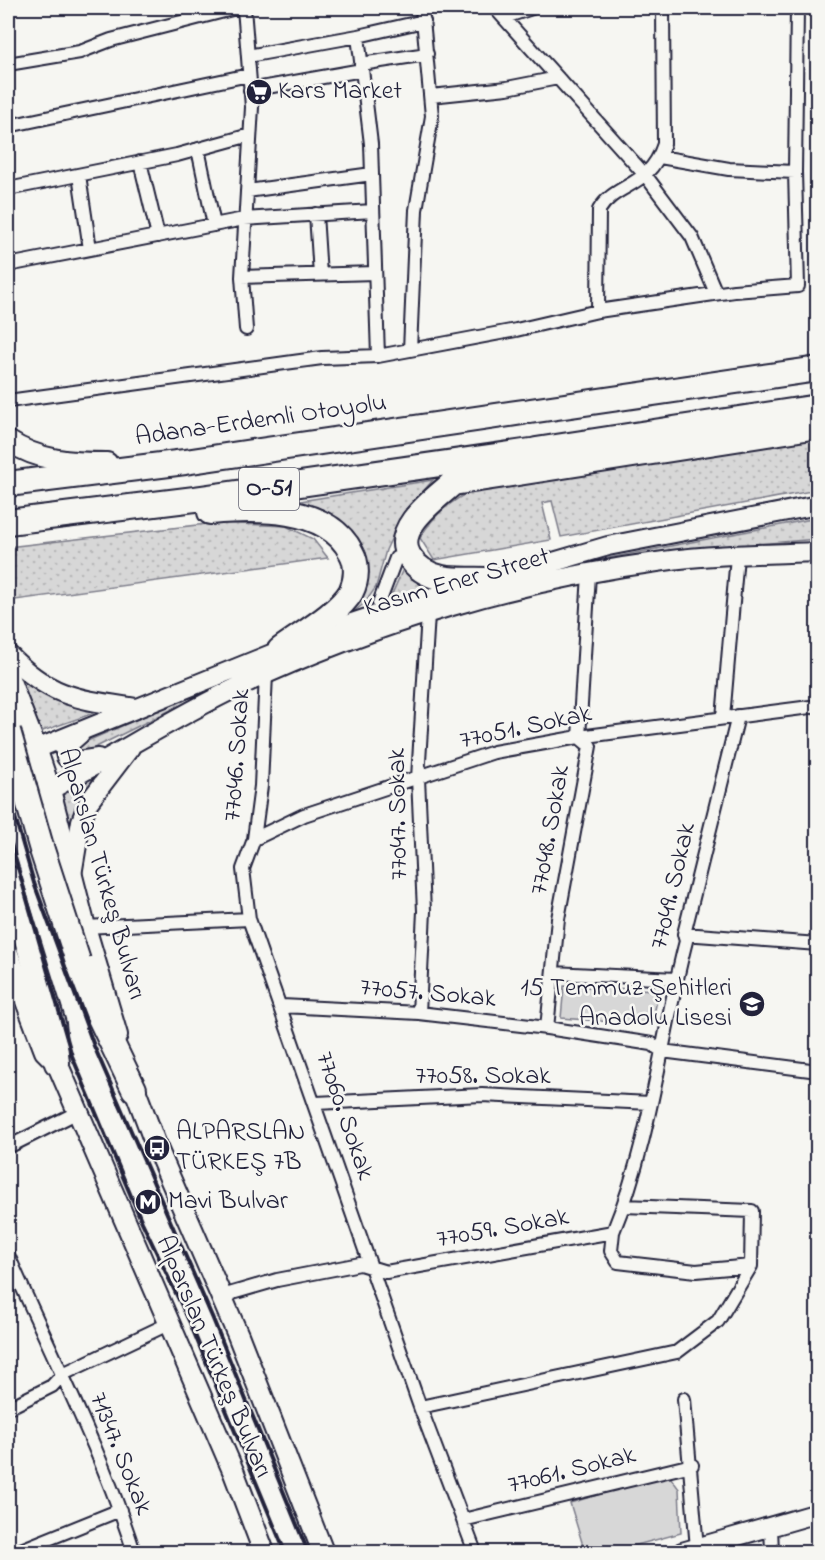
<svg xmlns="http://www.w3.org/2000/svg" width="825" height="1560" font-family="'Indie Flower',sans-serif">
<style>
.grass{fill:url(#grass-dots);stroke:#7c7c89;stroke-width:1.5}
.park{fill:#d7d7d7;stroke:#7c7c89;stroke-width:1.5}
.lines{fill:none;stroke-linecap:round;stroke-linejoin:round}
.secondary-tunnel{stroke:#cccccd;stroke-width:18;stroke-dasharray:18 9;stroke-linecap:butt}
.street-casing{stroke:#22223b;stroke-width:16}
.secondary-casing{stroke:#22223b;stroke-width:22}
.primary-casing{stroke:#22223b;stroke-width:24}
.highway-casing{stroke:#22223b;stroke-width:28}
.street{stroke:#f6f6f2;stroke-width:12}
.secondary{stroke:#f6f6f2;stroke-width:18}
.primary{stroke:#f6f6f2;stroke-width:20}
.highway{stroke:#f6f6f2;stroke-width:24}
.rail{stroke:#22223b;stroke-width:4}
.highway-bridge-casing{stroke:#22223b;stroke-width:28;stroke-linecap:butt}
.highway-bridge{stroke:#f6f6f2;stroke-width:24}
.labels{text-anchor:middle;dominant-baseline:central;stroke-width:5;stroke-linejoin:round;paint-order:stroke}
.shield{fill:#f6f6f2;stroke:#626272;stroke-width:1.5}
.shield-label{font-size:24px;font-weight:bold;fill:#22223b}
.poi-label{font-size:26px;fill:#22223b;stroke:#f6f6f2;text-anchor:start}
.street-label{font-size:26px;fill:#22223b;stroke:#f6f6f2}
</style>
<defs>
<pattern id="grass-dots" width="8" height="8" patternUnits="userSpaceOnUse" patternTransform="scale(1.5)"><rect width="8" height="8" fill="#d7d7d7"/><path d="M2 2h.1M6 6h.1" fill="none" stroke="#b8b8b9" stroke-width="1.8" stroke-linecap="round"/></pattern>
</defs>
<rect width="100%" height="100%" fill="#f6f6f2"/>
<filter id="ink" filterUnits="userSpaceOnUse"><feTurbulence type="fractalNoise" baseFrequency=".0167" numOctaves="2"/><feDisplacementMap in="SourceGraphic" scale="12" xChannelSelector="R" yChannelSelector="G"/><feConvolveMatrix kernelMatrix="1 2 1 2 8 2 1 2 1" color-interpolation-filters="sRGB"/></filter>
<g filter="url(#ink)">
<path class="grass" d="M817,438V490L561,537L552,501L542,503L551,540L434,560L420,538C434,514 452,500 477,488Z
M433,480L402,516L386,550L376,587L365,603L345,618L365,589L366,553L351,537L294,502Z
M817,518V539L665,552L562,570L205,693L80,755L75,751L76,746L291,652L562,567Z
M215,523L286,526L313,539L328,558L8,601V547Z
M403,569L417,580L435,587L389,601Z
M15,670L108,708L37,733Z
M107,769L71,849L59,796Z"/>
<path class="park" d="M564,986L659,990L652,1025L561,1018Z
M668,1474L679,1489L681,1533L611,1552H585L570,1503Z"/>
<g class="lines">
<path class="secondary-tunnel" d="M8,812L38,796"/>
<defs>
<path id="street" d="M244,8L252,107L242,277L246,329
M495,8L646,176L692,237L716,293
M505,17L532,8
M358,36L371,144L378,356
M248,56L358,36L424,21
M8,64L80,52L111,40L236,8
M361,64L427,54
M250,90L362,70
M431,96L507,88L558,78
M8,126L249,75
M198,149L214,225
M660,157L729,169L795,172
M140,162L158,236
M79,175L90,249
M8,189L177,155L250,135
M247,191L372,174
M316,214L320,275
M8,265L244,219L373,211
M242,277L375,273
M598,311L599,210C616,182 649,189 664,144L663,8
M410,350L416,210L432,116L422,8
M8,401L322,358L378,356L516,330L598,311L734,291L798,286L795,172L797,8
M379,603L396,558
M266,674L261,786L254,839L243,869L249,919L420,1407L475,1552
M723,718L737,556
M254,839L304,815L494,752L579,737L818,706
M85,927L249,919
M684,934L818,944
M553,973L676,979
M282,1006L419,1013L547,1028L652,1044L662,1051L818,1071
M419,1013L424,911L418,778L428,614
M547,1028L558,919L590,746L579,737L589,574
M316,1103L482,1095L651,1103
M8,1147L76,1113
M613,1232L611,1251L618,1262L696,1271L751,1266
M8,1255C51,1354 101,1449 134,1552
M222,1296L277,1280L360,1264L386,1272L613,1232C651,1140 661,1037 686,941L684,934L738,716
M684,1399L697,1548
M420,1407L677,1352L718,1321L751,1266L752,1211L624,1206
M8,1408L52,1386L63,1374L168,1324
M463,1520L692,1465
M771,1527L772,1552
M16,1552L120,1510"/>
<path id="secondary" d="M8,654C51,698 77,699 136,708
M80,734L64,748L66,757L71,762L98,758
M29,752L328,631L403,606L608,546L818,505
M42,794C109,760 172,718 240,686C372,624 519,580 664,561C714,554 767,554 818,552
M72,875L81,821L88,803L130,748
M682,1552L818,1513"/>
<path id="primary" d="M8,441C39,461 71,463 107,463
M8,676L36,748L50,790L85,927L117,1035
M8,954L45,1051L57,1063L234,1473L264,1552
M129,1074L157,1148L238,1335L323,1552"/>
<path id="highway" d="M530,411L818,369
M536,450L818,407
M8,484L185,462L523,412
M210,512C255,508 327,505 351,552C358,564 357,580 351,592C339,613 300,635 280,650
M8,522L195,499L531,451
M489,580C474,579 457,581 442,578C428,575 416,568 409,556C392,529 435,499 453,483L818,426
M8,878L53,1024L57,1063
M78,961L100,1018L134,1089"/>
</defs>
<use href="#street" class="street-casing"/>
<use href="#secondary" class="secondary-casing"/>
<use href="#primary" class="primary-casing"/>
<use href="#highway" class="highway-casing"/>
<use href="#street" class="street"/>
<use href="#secondary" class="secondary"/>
<use href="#primary" class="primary"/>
<use href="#highway" class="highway"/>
<path class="rail" d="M8,793L34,883L94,1046L213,1319L308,1552
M8,833L72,1056L142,1222L190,1323L285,1552"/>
<defs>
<path id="highway-bridge" d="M8,731L42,850L78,961"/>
</defs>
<use href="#highway-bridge" class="highway-bridge-casing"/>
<use href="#highway-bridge" class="highway-bridge"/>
</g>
</g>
<defs>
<symbol id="supermarket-disc" viewBox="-11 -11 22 22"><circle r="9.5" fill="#22223b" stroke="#f6f6f2"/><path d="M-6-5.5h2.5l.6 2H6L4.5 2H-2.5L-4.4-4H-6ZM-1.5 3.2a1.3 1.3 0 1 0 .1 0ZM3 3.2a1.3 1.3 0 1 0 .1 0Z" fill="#fff"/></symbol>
<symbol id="school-disc" viewBox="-11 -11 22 22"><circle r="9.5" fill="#22223b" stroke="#f6f6f2"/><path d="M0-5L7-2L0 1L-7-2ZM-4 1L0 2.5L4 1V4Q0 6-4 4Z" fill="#fff"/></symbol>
<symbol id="bus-disc" viewBox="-11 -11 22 22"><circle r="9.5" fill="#22223b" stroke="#f6f6f2"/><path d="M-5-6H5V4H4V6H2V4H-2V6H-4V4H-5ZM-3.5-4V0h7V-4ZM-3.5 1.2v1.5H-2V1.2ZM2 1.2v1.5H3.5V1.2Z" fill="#fff"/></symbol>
<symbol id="metro-disc" viewBox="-11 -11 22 22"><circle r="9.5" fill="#22223b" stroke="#f6f6f2"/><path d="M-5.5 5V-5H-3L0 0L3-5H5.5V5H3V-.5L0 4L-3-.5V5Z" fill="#fff"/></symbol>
</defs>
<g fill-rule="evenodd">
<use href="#supermarket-disc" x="244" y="77" width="30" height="30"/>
<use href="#school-disc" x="737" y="989" width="30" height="30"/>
<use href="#bus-disc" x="142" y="1133" width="30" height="30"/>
<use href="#metro-disc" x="133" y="1187" width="30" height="30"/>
</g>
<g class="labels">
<rect class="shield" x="239" y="468" width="60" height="42" rx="4.5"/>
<g class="shield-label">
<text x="269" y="489">O-51</text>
</g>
<g class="poi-label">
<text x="278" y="92">Kars Market</text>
<text x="732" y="989" text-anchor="end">15 Temmuz Şehitleri<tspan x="732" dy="30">Anadolu Lisesi</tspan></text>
<text x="176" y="1133">ALPARSLAN<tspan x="176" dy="30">TÜRKEŞ 7B</tspan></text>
<text x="168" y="1202">Mavi Bulvar</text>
</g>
<g class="street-label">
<text transform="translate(261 421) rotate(-8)">Adana-Erdemli Otoyolu</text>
<text transform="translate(457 583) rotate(-16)">Kasım Ener Street</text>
<text transform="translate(526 728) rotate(-12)">77051. Sokak</text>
<text transform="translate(238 755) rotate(-86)">77046. Sokak</text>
<text transform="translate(399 814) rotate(-91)">77047. Sokak</text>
<text transform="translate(551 830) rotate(-80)">77048. Sokak</text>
<text transform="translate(101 874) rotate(74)">Alparslan Türkeş Bulvarı</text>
<text transform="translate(674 886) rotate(-77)">77049. Sokak</text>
<text transform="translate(428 994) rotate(5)">77057. Sokak</text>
<text x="483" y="1077">77058. Sokak</text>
<text transform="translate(344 1116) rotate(71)">77060. Sokak</text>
<text transform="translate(503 1229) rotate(-10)">77059. Sokak</text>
<text transform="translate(213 1357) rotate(67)">Alparslan Türkeş Bulvarı</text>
<text transform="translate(120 1454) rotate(68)">71347. Sokak</text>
<text transform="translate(572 1471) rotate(-14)">77061. Sokak</text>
</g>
</g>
<rect width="825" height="1560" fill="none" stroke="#f6f6f2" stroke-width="30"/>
<rect x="15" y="15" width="795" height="1530" fill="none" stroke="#22223b" stroke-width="2" filter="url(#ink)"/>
</svg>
